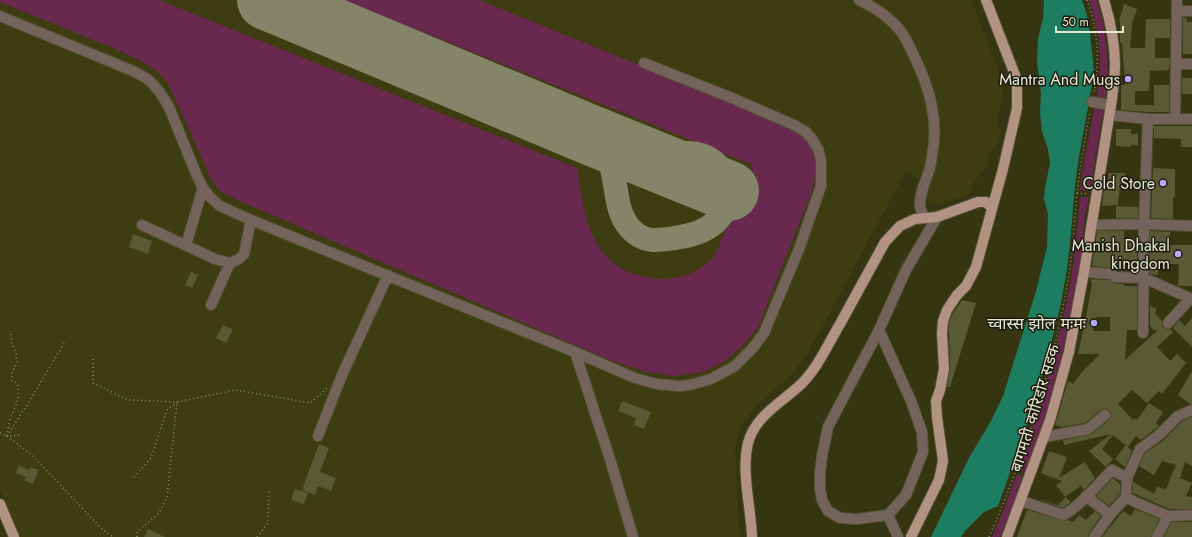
<svg xmlns="http://www.w3.org/2000/svg" width="1192" height="537" font-family="Jost,'Noto Sans Devanagari',sans-serif">
<style>
.built{fill:#3e3d11}
.green{fill:#69284d}
.water{fill:#1c7d60}
.lines{fill:none;stroke-linecap:round;stroke-linejoin:round}
.taxiway{stroke:#848468;stroke-width:24}
.runway{stroke:#848468;stroke-width:60}
.building{fill:#595935;fill-rule:evenodd}
.minor-casing{stroke:#515131;stroke-width:12}
.major-casing{stroke:#515131;stroke-width:12}
.path{stroke:#8b8b70;stroke-width:1.5;stroke-dasharray:1 3;stroke-linecap:butt}
.minor{stroke:#73635b;stroke-width:10}
.major{stroke:#b29282;stroke-width:10}
.poi-dot{fill:#b4acf9;stroke:#1c1c0d;stroke-width:1.5}
.labels{text-anchor:middle;dominant-baseline:central;stroke-width:3;stroke-linejoin:round;paint-order:stroke}
.poi-label{font-size:16px;fill:#e6e7d3;stroke:#1c1c0d;text-anchor:end}
.street-label{font-size:16px;fill:#e6e7d3;stroke:#1c1c0d}
</style>
<rect width="100%" height="100%" fill="#353512"/>
<path class="built" d="M0,0H971L1003,82V92L997,119V122L1001,130L999,141L989,153L988,164L977,178L972,186L969,194L941,204L931,203L924,196L925,182L906,171L808,353L791,375L754,408L742,425L736,441L735,453L740,537H20L0,490Z"/>
<path class="green" d="M0,0H159L577,168C583,210 589,262 638,275C645,277 651,279 658,279C682,279 697,273 714,257L753,165L343,0H479L790,126L804,135L812,148L816,169L812,191L758,327L744,344L725,361L704,372L675,376L646,372L610,360L237,200L220,191L211,179L180,109L167,82L156,70L137,59L118,50L0,2Z
M1089,0H1097C1107,36 1110,65 1105,102L1096,100C1098,90 1100,79 1100,69C1101,46 1096,21 1089,0Z
M1095,105L1104,106L1090,191L1080,190L1082,172Z
M1080,197H1089L1085,215L1080,265L1064,346L1045,417L1027,473L1019,469C1035,421 1050,373 1062,323C1072,282 1077,239 1080,197Z
M1017,474L1025,477L1000,537H992L1006,504Z"/>
<path class="water" d="M1044,0H1082L1087,16L1090,33L1094,71L1089,102L1079,156L1075,185L1071,233L1067,269L1061,303L1053,336L1035,402L998,506L984,512L965,531L961,537H931L969,458L992,419L1003,396L1036,291L1047,247L1048,214L1044,199L1045,188L1050,163L1048,149L1042,132L1040,113L1041,93L1037,63L1038,39L1043,18Z"/>
<g class="lines">
<path class="taxiway" d="M270,0L286,8
M588,134C597,145 609,156 612,169C618,191 615,217 635,233C647,243 661,240 675,238C680,237 686,236 690,235C717,228 736,207 725,179C721,167 713,159 701,155C688,150 674,156 662,156C653,156 643,154 634,153"/>
<path class="runway" d="M267,0L588,134L729,191"/>
</g>
<path class="building" d="M1124,4L1137,9L1132,24L1130,48H1145L1146,19H1170V38H1155V58H1170L1169,70L1150,71L1149,91H1135V105H1154V85H1169V112H1148L1121,110V85H1125L1122,43H1120V21H1119Z
M1183,18H1187V22H1192V54H1183Z
M1182,78H1192V94H1182Z
M1154,126H1192V147H1181V139L1154,138Z
M1116,129H1131V134H1138V145H1131V147L1116,146Z
M1153,168L1175,169V197H1173V219L1151,218Z
M1108,173H1125V182H1123V184H1120L1118,205L1102,206L1104,189H1109Z
M1116,206L1138,207V218H1116Z
M1097,231H1124V239H1137V260H1123V271H1117L1111,268L1092,266Z
M1150,231L1170,232V245H1192V286H1178L1179,264H1159L1158,275L1150,274Z
M133,234L152,241L148,254L129,247Z
M191,271L198,275L192,288L185,285Z
M1091,279L1109,280L1114,283L1124,284V286H1137V330H1127L1125,360L1158,330H1154L1150,326V306L1157,309L1155,313L1162,321V325L1163,327L1166,329H1170L1173,332L1157,347L1170,361L1177,354L1186,363L1162,394L1159,391L1147,403L1132,390L1118,404L1133,420L1134,418L1137,420L1149,403L1163,412L1156,423L1159,426L1141,440L1136,436L1128,447L1113,435L1102,449L1113,459L1106,467L1089,451L1111,434L1064,445L1063,440L1092,434L1109,420L1111,414L1110,411L1107,409L1101,410L1085,423L1062,427L1055,425L1068,381L1073,384L1082,372L1100,354H1078L1086,317L1092,283H1091ZM1096,317H1110V331H1093Z
M962,300L976,303L950,387H947L950,369L949,333V322L953,313Z
M1192,318V347L1173,328L1179,320L1185,326Z
M223,325L233,330L226,343L216,338Z
M1192,371V404H1190L1178,395Z
M622,401L651,412L644,429L634,425L636,418L618,411Z
M1192,417V466L1185,462L1180,478L1192,483L1186,496L1192,497V509H1169L1133,493V482L1154,494L1157,487L1166,489L1176,465L1162,461L1154,475L1139,466L1145,453L1164,440L1182,421Z
M319,444L329,448L320,472L336,478L331,491L318,486L315,495L302,490Z
M1126,445L1132,451L1125,467L1115,459Z
M1049,451L1067,457L1059,478L1085,462L1095,478L1084,490L1081,486L1065,497L1056,485L1062,481L1041,473Z
M19,465L29,470L30,467L39,470L33,484L24,480L26,477L16,473Z
M1113,478L1120,484V494L1109,506L1096,496Z
M295,489L308,493L304,504L291,500Z
M1033,497L1058,505L1066,497L1071,502L1063,508Z
M1135,509L1159,519L1151,537H1102L1123,511L1131,516Z
M1027,510L1065,521L1068,520L1073,522L1079,515L1086,520L1095,511L1101,516L1089,533L1088,537H1017Z
M1172,522H1192V537H1164Z
M148,529L165,537H144Z"/>
<g class="lines">
<defs>
<path id="minor" d="M859,0C874,7 888,16 899,29C906,37 910,48 915,58C929,87 938,117 933,150C932,156 931,162 930,168C926,181 919,193 920,207C921,210 923,215 924,218
M1177,11H1192
M0,16L133,71L146,78L153,84L161,94L169,107L197,176L203,188L211,198L220,206L251,220L575,352L635,378L657,384L679,386L690,385L711,379L735,366L752,349L764,333L799,249L821,186V160L818,149L812,139L806,132L794,125L732,98L644,63
M1176,64H1192
M1092,102L1111,105
M1109,115L1148,119H1192
M1175,119L1177,0
M142,225L215,259L230,263L239,259L244,254L251,220
M1091,225L1144,224L1192,226
M186,245L203,188
M1084,272L1111,274L1115,277L1144,278L1192,299
M211,305L230,263
M1168,323L1190,299
M879,330L911,401L922,432L923,452L906,495L888,515
M1143,333L1144,224L1148,119
M575,352L610,459L633,537
M318,436L342,375L388,275
M1044,437L1088,429L1105,415
M1086,496L1110,515
M1126,497L1135,502L1168,516L1192,515
M1021,501L1064,515C1081,505 1097,485 1112,470L1127,478
M898,537L888,515L857,519L840,518L828,511L822,500L820,489V473L822,456L828,427L879,330L906,270L937,217
M1094,537L1110,515L1126,497L1127,478L1140,449L1159,435L1178,416L1192,410
M1157,537L1168,516"/>
<path id="major" d="M0,504L14,537
M752,537C751,507 741,473 748,443C755,417 779,404 798,387C817,370 827,346 840,324C855,297 870,269 885,242L900,226L915,219L937,217L978,202H986L992,208
M911,537L939,480L943,461L937,417L936,401L940,390L944,369L942,333L943,321L947,310L957,295L966,286L976,267L1003,169L1017,108V86L1015,75L986,0
M1007,537L1050,420L1069,352L1084,272L1112,99C1113,88 1115,76 1115,65C1115,44 1110,20 1104,0"/>
</defs>
<use href="#minor" class="minor-casing"/>
<use href="#major" class="major-casing"/>
<path class="path" d="M1087,0C1098,29 1100,62 1094,93
M1077,193L1087,194
M93,359V383L128,400L177,402
M0,433L7,436L32,455L101,528L113,537
M19,435L7,436L27,405L65,342
M7,436C8,432 8,427 9,423C13,408 22,400 17,383L12,381V373L17,362L16,353L12,344L10,331
M134,477L151,458L167,410L177,402
M137,537V532L159,513L167,497L177,402L236,390L310,403L327,388
M257,537L268,523L269,490
M989,537C1025,455 1053,369 1068,280C1073,251 1074,222 1077,193C1080,166 1085,139 1090,112"/>
<use href="#minor" class="minor"/>
<use href="#major" class="major"/>
</g>
<g class="poi-dot">
<circle cx="1128" cy="79" r="4"/>
<circle cx="1163" cy="183" r="4"/>
<circle cx="1178" cy="254" r="4"/>
<circle cx="1094" cy="323" r="4"/>
</g>
<g class="labels">
<g class="poi-label">
<text x="1120" y="79">Mantra And Mugs</text>
<text x="1155" y="183">Cold Store</text>
<text x="1170" y="245">Manish Dhakal<tspan x="1170" dy="18">kingdom</tspan></text>
<text x="1086" y="323">च्वास्स झोल मःमः</text>
</g>
<g class="street-label">
<text transform="translate(1035 408) rotate(-73)">बागमती कोरिडोर सडक</text>
</g>
</g>
<path d="M1056 26v6h67v-6" fill="none" stroke="#e6e7d3" stroke-width="2"/>
<text x="1062" y="26" font-size="12" fill="#e6e7d3" stroke="#1c1c0d" stroke-width="3" paint-order="stroke">50 m</text>
</svg>
